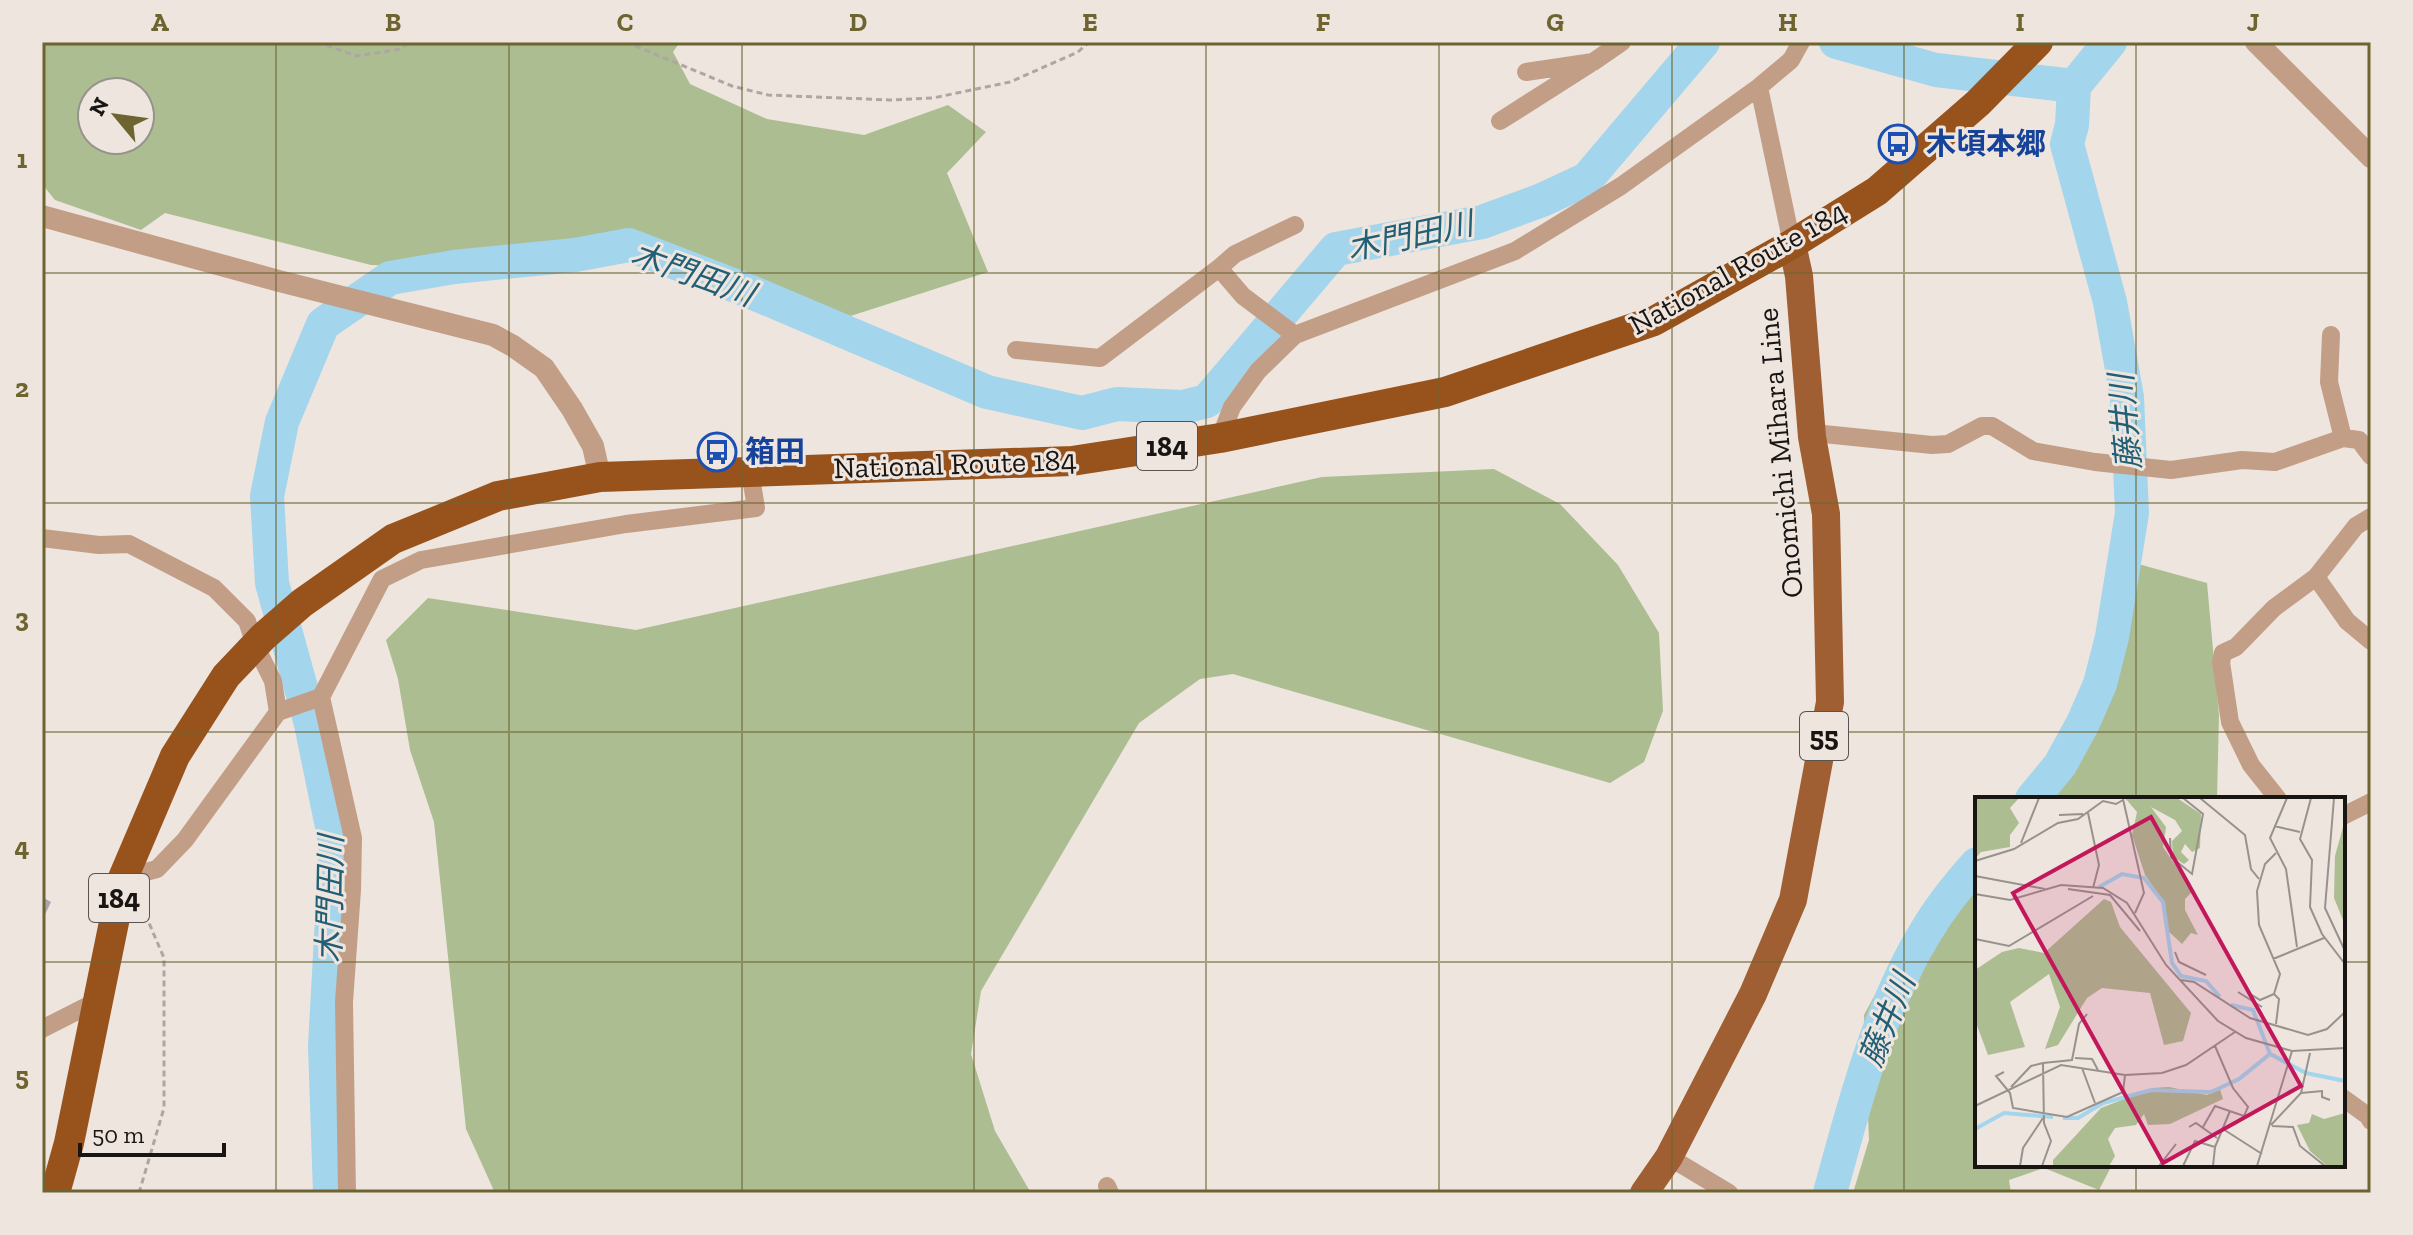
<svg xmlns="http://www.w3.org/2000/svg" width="2413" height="1235" font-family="'Zilla Slab','Noto Sans JP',serif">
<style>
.forest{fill:#acbd92;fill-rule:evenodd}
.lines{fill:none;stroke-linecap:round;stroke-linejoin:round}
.river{stroke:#a3d5ec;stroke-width:34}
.building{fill:#a8a6af;filter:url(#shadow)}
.path{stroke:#ada6a1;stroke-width:3;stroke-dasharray:6 4;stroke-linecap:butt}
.minor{stroke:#c39e87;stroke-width:18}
.tertiary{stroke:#c39e87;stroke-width:22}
.primary{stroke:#9f5f33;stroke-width:28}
.trunk{stroke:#98531c;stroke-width:30}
.grid{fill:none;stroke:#6d6430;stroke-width:2;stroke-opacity:0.55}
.labels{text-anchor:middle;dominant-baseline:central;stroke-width:6;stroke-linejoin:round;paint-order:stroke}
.shield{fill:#eee5df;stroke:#585350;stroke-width:2}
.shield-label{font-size:28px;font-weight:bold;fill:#181513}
.transit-label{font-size:30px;font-weight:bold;fill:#164399;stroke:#eee5df;text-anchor:start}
.street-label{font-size:30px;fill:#181513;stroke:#eee5df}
.water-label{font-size:32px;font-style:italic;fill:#215f76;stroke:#eee5df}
.inset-river{fill:none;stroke:#a3d5ec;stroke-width:4}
.inset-road{fill:none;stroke:#98928d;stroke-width:2}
.view{fill:#c2185b;fill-opacity:0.15;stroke:#c2185b;stroke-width:4}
.inset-edge{fill:none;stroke:#181513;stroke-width:4}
.neatline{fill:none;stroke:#6d6430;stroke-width:3}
.grid-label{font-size:26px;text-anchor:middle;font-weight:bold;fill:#6d6430}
</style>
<defs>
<filter id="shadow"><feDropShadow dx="-7" dy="7" stdDeviation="0" flood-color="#0004"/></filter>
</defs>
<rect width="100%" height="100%" fill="#eee5df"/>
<path class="forest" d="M42,42H680L673,52L690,84L767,119L864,135L948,105L986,132L947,173L988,272L838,320L641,232L493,251L428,266L371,265L165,213L141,230L55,200L42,184ZM92,92H140V140H92Z
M1494,469L1560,504L1618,565L1659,633L1663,711L1644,762L1610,783L1233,674L1200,679L1139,723L981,991L971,1054L995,1131L1031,1193H495L466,1129L434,822L410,750L398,679L386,640L428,598L636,630L1322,477Z
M2131,562L2207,583L2219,715L2217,799H2017L2115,677Z
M1977,845V1165H2112L2099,1190L2044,1168L2009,1180L2011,1193H1853L1869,1140L1864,1015L1922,908Z"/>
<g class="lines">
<path class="river" d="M1836,42L1936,70L2074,86
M2032,799L2060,765L2083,723L2100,684L2112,637L2132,513L2127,397L2110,302L2067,144L2072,125L2074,86L2110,42
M330,1193L325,1046L336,846L311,724L272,583L267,496L282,422L323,324L390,278L454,267L575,255L629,245L751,292L987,392L1082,413L1117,404L1183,407L1207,401L1336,249L1482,222L1542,200L1587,179L1703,42
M1830,1193C1853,1108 1879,1008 1925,933C1939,909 1958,885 1977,864"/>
</g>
<path class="building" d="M42,897L51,902L42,921Z"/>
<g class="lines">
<path class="path" d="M317,42L357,56L401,49L409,42
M626,42L732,86L768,95L890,100L933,98L1010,82L1078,52L1089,42
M139,1193L164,1108V958L143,909"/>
<path class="minor" d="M1526,72L1593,62L1622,42
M1759,87L1792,244
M1500,121L1593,62
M1219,268L1243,296L1295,335
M2331,335L2329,382L2343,438
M1016,350L1100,358L1219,268L1235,254L1295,225
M1812,437L1824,434L1932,445L1948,444L1982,426H1992L2033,451L2095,462L2171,470L2242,460L2275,462L2343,438L2359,440L2371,456
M1220,438L1232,407L1258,371L1295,335L1515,251L1621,186L1759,87L1791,60L1801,42
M42,538L99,545L129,544L214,588L247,621L255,645L273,681L278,712
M2316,577L2347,621L2371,641
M321,697L353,838L352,890L344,1002L347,1193
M2278,799L2251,765L2230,722L2221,662L2223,653L2236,647L2274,608L2316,577L2356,526L2371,517
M2343,816L2371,802
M123,878L157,869L185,840L278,712L321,697L382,579L421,560L626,524L756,508L750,471
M42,1029L97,1001
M2343,1098L2368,1116L2371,1121
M1669,1157L1729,1193
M1107,1186L1110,1193"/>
<path class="tertiary" d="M2256,42L2371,157
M42,216L279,281L493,335L513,346L544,368L572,409L593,446L600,477"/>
<path class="primary" d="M1644,1193L1669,1157L1753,994L1793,900L1830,702L1826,514L1812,437L1799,276L1792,244"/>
<path class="trunk" d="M55,1193L69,1143L123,878L175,756L226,676L263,637L302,603L393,539L498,496L600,477L1072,461L1220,438L1445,392L1654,321L1792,244L1877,191L1978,103L2038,42"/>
</g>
<path class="grid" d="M276,42V1193M509,42V1193M742,42V1193M974,42V1193M1206,42V1193M1439,42V1193M1672,42V1193M1904,42V1193M2136,42V799M42,273H2371M42,503H2371M42,732H2371M42,962H1977M2343,962H2371M2136,1165V1193"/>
<defs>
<symbol id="bus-ring" viewBox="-11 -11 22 22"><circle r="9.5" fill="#eee5df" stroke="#1a4fb4" stroke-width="1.5"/><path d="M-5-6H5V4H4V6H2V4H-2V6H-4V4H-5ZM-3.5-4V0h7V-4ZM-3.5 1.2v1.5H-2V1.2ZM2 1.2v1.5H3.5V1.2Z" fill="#1a4fb4"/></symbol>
</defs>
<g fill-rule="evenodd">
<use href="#bus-ring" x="1876" y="122" width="44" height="44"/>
<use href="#bus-ring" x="695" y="430" width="44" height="44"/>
</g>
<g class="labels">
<g class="shield">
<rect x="1137" y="422" width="60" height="48" rx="6"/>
<rect x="1800" y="712" width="48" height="48" rx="6"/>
<rect x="89" y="874" width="60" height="48" rx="6"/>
</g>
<g class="shield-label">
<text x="1167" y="446">184</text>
<text x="1824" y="736">55</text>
<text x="119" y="898">184</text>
</g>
<g class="transit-label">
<text x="1926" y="144">木頃本郷</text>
<text x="745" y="452">箱田</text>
</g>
<g class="street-label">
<text transform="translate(1738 268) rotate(-29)">National Route 184</text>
<text transform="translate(1780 453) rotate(-95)">Onomichi Mihara Line</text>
<text transform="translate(955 464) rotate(-2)">National Route 184</text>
</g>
<g class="water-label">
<text transform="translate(1410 236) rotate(-12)">木門田川</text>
<text transform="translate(693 274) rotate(20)">木門田川</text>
<text transform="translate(2125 422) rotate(-95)">藤井川</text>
<text transform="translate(330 899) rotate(-89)">木門田川</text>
<text transform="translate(1887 1020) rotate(-68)">藤井川</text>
</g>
</g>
<g transform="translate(1975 797)">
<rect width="370" height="370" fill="#eee5df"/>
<path d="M0,1H44L35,11L44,26L35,38V50L6,55L0,62ZM150,1H202L226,17L225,51L217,55L210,47L206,55L214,63L209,67L198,60L197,44L207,34L200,23L176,10L191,30L188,50L218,94L210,102V113L223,138L216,136L207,147L192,133L190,106L170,78L157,38L162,15ZM370,23V128L359,101L360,59ZM129,102L136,105L145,130L216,216L208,244L189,248L175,196L127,191L112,201L83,248L70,252L85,210L74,177L35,205L50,250L13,258L0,223V173L27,155L44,151L69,156ZM194,290L232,298L245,292L248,302L195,327L173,328L169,317L161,328L140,331L133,342L140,359L134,369H78V363L126,311L178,291ZM370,316V369H352L335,354L322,328L334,326L337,317L349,322Z" fill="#acbd92"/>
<path class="inset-river" d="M124,90L147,77L169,81L188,105L197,166L206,179L231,184L245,200M256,208L278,213L295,257M88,321H103L128,306L176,293L236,295L264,282L295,257L331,276L370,284M0,332L29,316L78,320"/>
<path class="inset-road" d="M225,1L270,38L276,72L284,82M312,1L295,41L311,72L322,150M336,1L325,42L337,63L335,110L347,137L370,167M359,1L350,111L370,154M148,2L169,96L160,116M113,16L124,68L118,91M84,18L108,17M299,29L325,35M195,41L196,60L217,77L228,17L208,1M46,46L64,1M301,56L290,67L282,94L284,128L305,177L299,197L304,202L301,227M0,64L39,52L83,26L103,22L128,4L141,7L148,3M0,79L70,92M93,92L135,98L165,134M0,97L35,103L86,88L128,91L152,106L191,168L243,224L271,241L317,254L370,251M0,142L34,149L118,99M200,155L204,165L231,178M298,162L349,141M206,183L219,185L275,221L333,238L352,232L370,215M263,195L287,210M277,198L285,203L299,197M100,261L117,262L123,273M68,266L97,263L104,227L112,217M107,271L120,306M29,275L21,279L35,296L38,311L92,320L148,295L150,278M36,290L56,269L68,266L69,326L76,344L67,369M326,296L347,294V300L355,303M0,309L86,268L150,278L187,276L211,268L260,235M296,328L326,296L335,256M297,329L318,330L325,349L350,369M214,330L221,326L242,341M228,330L240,309L269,319L273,310L258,291L240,249M248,332L287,357M240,350L255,314M45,369L48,351L68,321M184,369L201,347M208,369L220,344L240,350L238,369M282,369L317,254"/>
<path class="view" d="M176,20L326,289L188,366L38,96Z"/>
<rect width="370" height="370" class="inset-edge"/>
</g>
<rect width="2413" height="1235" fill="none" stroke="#eee5df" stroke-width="88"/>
<g transform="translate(116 116) rotate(299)"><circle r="38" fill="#eee5df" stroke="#98928d" stroke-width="2"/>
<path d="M0-6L14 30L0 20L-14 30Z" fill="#6d6430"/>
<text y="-12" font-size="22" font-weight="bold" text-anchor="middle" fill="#181513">N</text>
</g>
<path d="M80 1143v12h144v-12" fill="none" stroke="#181513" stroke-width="4"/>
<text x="92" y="1143" font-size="24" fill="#181513" stroke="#eee5df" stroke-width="6" paint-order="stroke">50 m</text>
<rect x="44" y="44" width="2325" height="1147" class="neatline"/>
<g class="grid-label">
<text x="160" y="31">A</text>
<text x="393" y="31">B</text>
<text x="625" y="31">C</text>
<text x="858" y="31">D</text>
<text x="1090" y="31">E</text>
<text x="1323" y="31">F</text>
<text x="1555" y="31">G</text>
<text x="1788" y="31">H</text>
<text x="2020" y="31">I</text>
<text x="2253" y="31">J</text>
<text x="22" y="168">1</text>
<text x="22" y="397">2</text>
<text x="22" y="627">3</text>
<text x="22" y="856">4</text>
<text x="22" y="1085">5</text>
</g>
</svg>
